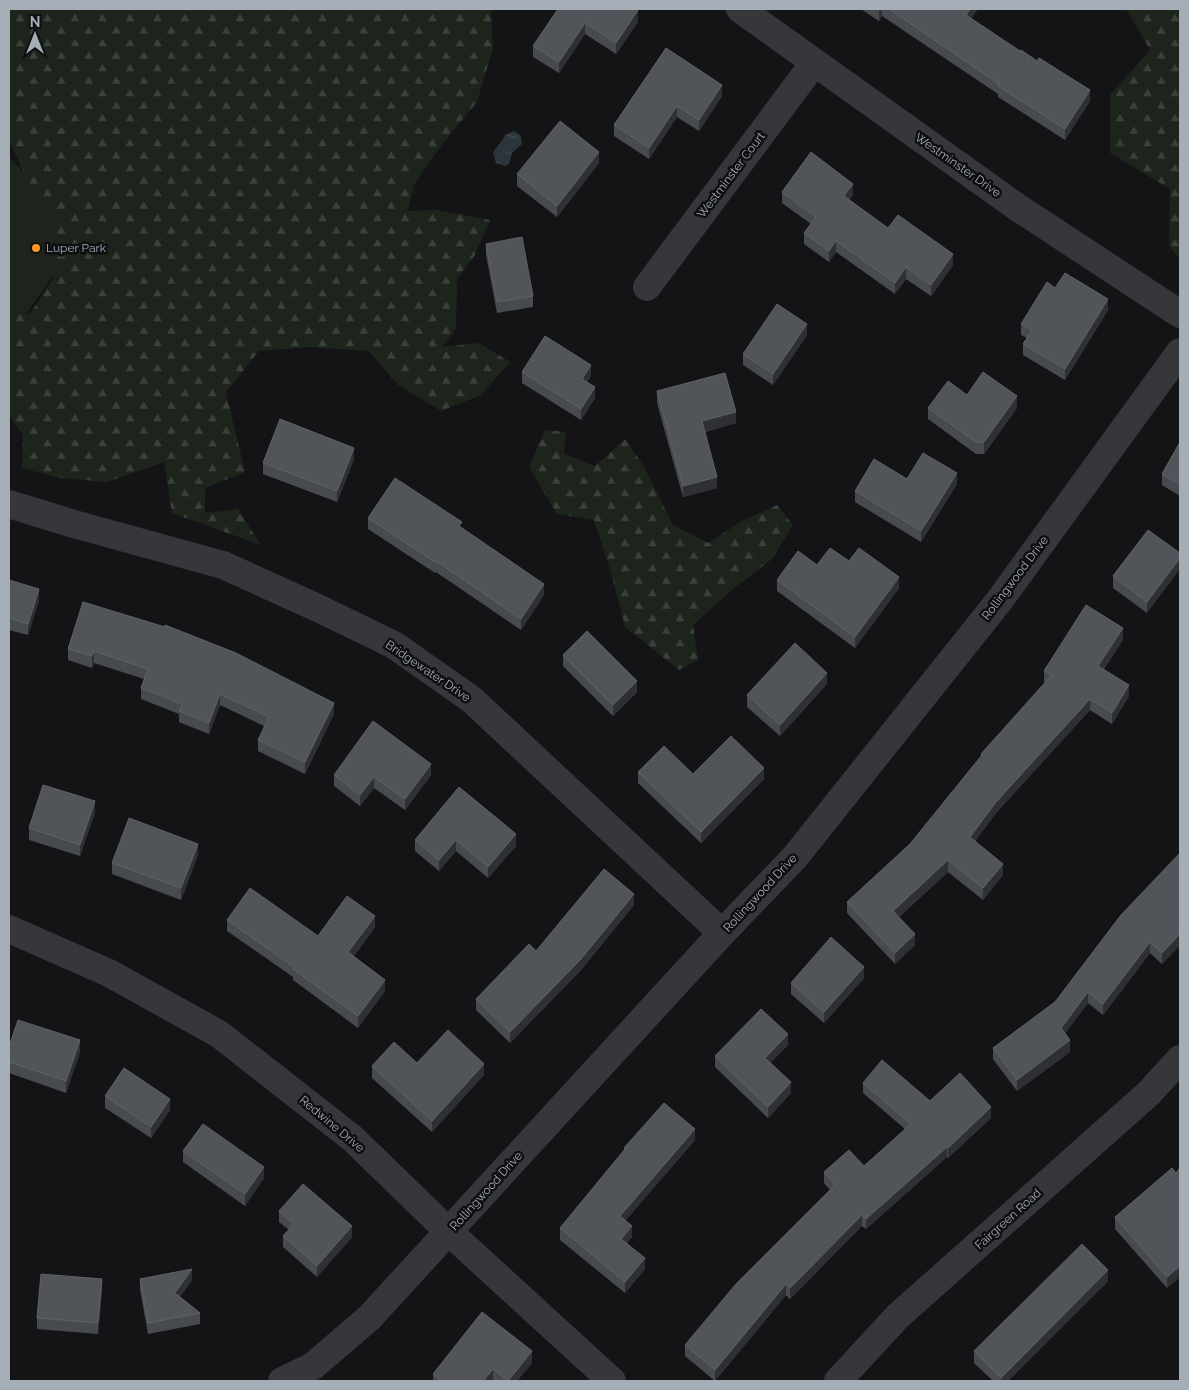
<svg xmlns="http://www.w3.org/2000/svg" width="1189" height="1390" font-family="Raleway,sans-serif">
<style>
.green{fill:#1c241c}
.forest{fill:url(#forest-firs)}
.water{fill:url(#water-ripples)}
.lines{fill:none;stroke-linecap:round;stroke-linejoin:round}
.minor{stroke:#35373b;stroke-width:28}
.wall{fill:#474a4e}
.shaded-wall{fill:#2e3033}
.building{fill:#515559;stroke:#5e6368}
.poi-dot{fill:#fc9426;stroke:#0f0f11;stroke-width:2}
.labels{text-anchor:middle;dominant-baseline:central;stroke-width:5;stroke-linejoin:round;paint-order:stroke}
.street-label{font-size:12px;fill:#a5adb7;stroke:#0f0f11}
.poi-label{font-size:12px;fill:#a5adb7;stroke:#0f0f11;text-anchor:start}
</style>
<defs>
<pattern id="forest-firs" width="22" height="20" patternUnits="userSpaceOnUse" patternTransform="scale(1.25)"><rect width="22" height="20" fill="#1c241c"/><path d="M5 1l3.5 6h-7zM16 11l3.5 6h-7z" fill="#3a413b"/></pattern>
<pattern id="water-ripples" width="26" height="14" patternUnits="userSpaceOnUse" patternTransform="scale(1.25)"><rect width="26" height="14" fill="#2a363b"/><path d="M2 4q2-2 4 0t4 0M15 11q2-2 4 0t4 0" fill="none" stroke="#465055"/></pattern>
</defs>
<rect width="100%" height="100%" fill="#141416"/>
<path class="green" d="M9,158L36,184L67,230L59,267L9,338Z"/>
<path class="forest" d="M9,9H495L491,11L493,48L477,102L443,143L414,184L408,211L437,210L490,220L475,255L457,279L456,329L442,347L479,343L510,362L481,395L441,411L398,385L369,351L309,347L259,351L226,392L245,472L205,488V513L238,509L261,545L172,513L164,462L107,482L60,478L22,468L23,435L9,415V306L30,314L54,277L58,219L28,181L9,140Z
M1126,9H1180V260L1169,246L1170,189L1110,153V95L1150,50Z
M545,430L566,432L564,454L595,466L625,439L645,468L673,525L708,543L742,521L777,505L793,525L772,559L733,589L693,625L698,660L679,670L625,627L612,576L594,520L557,514L529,467Z"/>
<path class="water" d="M514,131L521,136L522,144L512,153L509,164L505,166L496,163L493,153C497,145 501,145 505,135Z"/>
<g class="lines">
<path class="minor" d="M740,9L1017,207L1180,314
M647,287L814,63
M9,504L74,524L223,565L320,609L394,645L471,699L722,933
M9,929L109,973L219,1034L352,1138L449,1232L612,1381
M282,1381L313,1366L369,1318L722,933L795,857L999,601L1180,352
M838,1381L898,1316L1149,1093L1180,1059"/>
</g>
<path class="wall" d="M558,9L638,22L616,54L585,34L559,73L533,57V46Z
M861,9H978L971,18L1090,101L1065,140L998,97V94L882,16L879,21Z
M666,48L722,96L699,131L677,117L649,159L614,136V125Z
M599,163L557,217L517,186V174Z
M782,192L853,195L849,200L888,228L953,265L931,296L906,279L895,294L836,252L829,262L804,244V233L811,224L782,203Z
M486,244L533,296V307L497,313L486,255Z
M1055,288L1108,310L1065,380L1023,355V344L1027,338L1021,335V324Z
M807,335L773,385L743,365V354Z
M522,372L591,376L587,382L595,398L581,420L522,383Z
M657,391L736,423L705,432L717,488L683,497L657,403Z
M967,395L1017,408L984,454H976L928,419V408Z
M1180,442V496L1162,485V474Z
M354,459L337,502L263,474V463Z
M907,479L957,484L921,542L855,502V491Z
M368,518L462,528L544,595L521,630L436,572L435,573L368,529Z
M1148,530L1147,613L1113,588V576Z
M817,565L899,588L855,648L777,591V580Z
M9,580L39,600L28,635L9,630Z
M83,602L334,714L305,774L258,751V740L264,726L220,705L209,734L179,722V714L141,699V688L144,679L94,663L92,668L68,660V649Z
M1123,640L1104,669L1129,696L1112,724L1090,710L996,813L975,841L1003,875L983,900L948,872L899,917L915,945L895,964L847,913V902L910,844L981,757V754L1045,682H1044V671Z
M563,655L637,692L613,716L563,666Z
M827,684L780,736L747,707V695Z
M638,772L693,774L764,779L701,843L638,783Z
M334,775H431L405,810L374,788L360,806L334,786Z
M459,787L516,846L488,878L456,851L439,871L415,851V840Z
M95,812L80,856L29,840V828Z
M1180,853V945L1162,964L1150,953L1103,1015L1088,1003L1065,1033L1070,1052L1017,1091L993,1059V1048L1055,1002Z
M198,855L181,900L112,874V863Z
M634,905L581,970L510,1043L476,1010V999L536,951Z
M227,920L318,936L375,927L354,956L385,991L358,1028L293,980V977L227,931Z
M864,978L824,1023L791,994V983Z
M788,1045L770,1063L791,1093L768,1118L715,1067V1056Z
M9,1047L80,1052L66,1093L9,1073Z
M417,1063L484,1075L432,1132L372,1078V1066Z
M863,1083L991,1118L948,1158L947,1157L866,1229L862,1226L790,1299L786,1295L715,1381L685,1356V1345L830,1190L824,1183V1172L864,1166L905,1129L863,1093Z
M105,1096L170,1110L151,1138L105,1108Z
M695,1140L625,1221L632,1237L627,1243L645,1269L625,1293L560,1240V1228L624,1151V1148Z
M183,1151L264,1178L245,1206L183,1162Z
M1180,1168V1277L1167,1288L1115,1229V1217L1176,1173Z
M279,1211L352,1237L317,1277L283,1247V1236L289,1230L279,1222Z
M140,1279L192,1280L180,1297L200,1313V1324L148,1334L140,1290Z
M1108,1281L1008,1381H993L974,1363V1351Z
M102,1290L98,1334L37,1329V1318Z
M532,1363L517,1381H494L493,1380L491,1381H433V1374Z"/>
<path class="shaded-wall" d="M880,9H882V16L879,21V10Z
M970,9H978L966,26V15Z
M638,10V22L616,54V43Z
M585,23V34L559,73V62Z
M722,85V96L699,131V120Z
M1090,90V101L1065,140V129Z
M677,106V117L649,159V148Z
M599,152V163L557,217V206Z
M853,184V195L844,207V196Z
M836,241V252L829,262V251Z
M953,254V265L931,296V285Z
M906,267V279L895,294V283Z
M1108,299V310L1065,380V369Z
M807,324V335L773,385V374Z
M591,365V376L582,390V379Z
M595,387V398L581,420V409Z
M1017,396V408L984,454V442Z
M736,412V423L702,432V421Z
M354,448V459L337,502V491Z
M957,473V484L921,542V531Z
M717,477V488L683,497V486Z
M1180,558V569L1147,613V602Z
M899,577V588L855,648V637Z
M544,584V595L521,630V619Z
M39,589V600L28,635V624Z
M1123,628V640L1098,677V666Z
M94,651V663L92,668V656Z
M827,673V684L780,736V725Z
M637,681V692L613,716V705Z
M1129,685V696L1112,724V713Z
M220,694V705L209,734V723Z
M1090,699V710L996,813L970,848V837L996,802Z
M334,703V714L305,774V762Z
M431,764V775L405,810V799Z
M764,768V779L701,843V832Z
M374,777V788L360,806V795Z
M95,801V812L80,856V845Z
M516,834V846L488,878V867Z
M456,840V851L439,871V860Z
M198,844V855L181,900V888Z
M948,860V872L893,922V911Z
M1003,864V875L983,900V888Z
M634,894V905L581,970L510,1043V1032Z
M375,916V927L348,964V952Z
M915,934V945L895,964V953Z
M1180,934V945L1162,964V953Z
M1150,942V953L1103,1015V1004Z
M864,967V978L824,1023V1012Z
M385,980V991L358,1028V1016Z
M1088,992V1003L1061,1039V1028Z
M788,1034V1045L765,1069V1058Z
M80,1040V1052L66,1093V1081Z
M1070,1040V1052L1017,1091V1080Z
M484,1064V1075L432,1132V1121Z
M791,1082V1093L768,1118V1107Z
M170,1099V1110L151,1138V1127Z
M991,1107V1118L948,1158V1148Z
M695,1129V1140L620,1227V1216Z
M947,1147V1157L866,1229V1219Z
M264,1167V1178L245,1206V1194Z
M862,1215V1226L790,1299V1288Z
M352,1226V1237L317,1277V1266Z
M632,1226V1237L621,1250V1239Z
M645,1258V1269L625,1293V1282Z
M1180,1266V1277L1167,1288V1277Z
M192,1269V1280L175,1304V1293Z
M1108,1270V1281L1008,1381H1001V1378Z
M102,1279V1290L98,1334V1323Z
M786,1284V1295L715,1381V1370Z
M532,1351V1363L517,1381H508Z
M493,1369V1380L491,1381H483Z"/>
<path class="building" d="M558,9H635L638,10L616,43L585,23L559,62L533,46Z
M889,9H970L966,15L1020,51L1021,50L1037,61L1039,58L1090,90L1065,129L998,86L999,84Z
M666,48L722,85L699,120L677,106L649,148L614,125Z
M560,121L599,152L557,206L517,174Z
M811,152L853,184L844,196L888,228L898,215L953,254L931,285L906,267L895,283L836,241L829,251L804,233L816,217L782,192Z
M522,237L533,296L497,302L486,244Z
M1065,273L1108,299L1065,369L1023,344L1032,330L1021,324L1047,282L1055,288Z
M777,304L807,324L773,374L743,354Z
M545,336L591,365L582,379L595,387L581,409L522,372Z
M983,372L1017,396L984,442H976L928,408L948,381L967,395Z
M725,373L736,412L702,421L717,477L683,486L657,391Z
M280,419L354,448L337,491L263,463Z
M1180,442V485L1162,474Z
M923,453L957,473L921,531L855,491L874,459L907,479Z
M395,478L462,522L459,526L544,584L521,619L436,561L435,562L368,518Z
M1148,530L1180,553V558L1147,602L1113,576Z
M830,548L849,561L859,548L899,577L855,637L777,580L798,551L817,565Z
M9,580L39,589L28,624L9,618Z
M83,602L165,627V625L236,653L334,703L305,762L258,740L269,717L220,694L209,723L179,711L182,704L141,688L148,669L94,651L92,656L68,649Z
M1086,605L1123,628L1098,666L1129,685L1112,713L1090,699L996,802L970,837L1003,864L983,888L948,860L893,911L915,934L895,953L847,902L910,844L982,755L981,754L1052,675L1044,671Z
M587,631L637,681L613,705L563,655Z
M795,643L827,673L780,725L747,695Z
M373,721L431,764L405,799L374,777L360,795L334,775Z
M731,736L764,768L701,832L638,772L664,746L693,774Z
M43,785L95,801L80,845L29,828Z
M459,787L516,834L488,867L456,840L439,860L415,840Z
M129,818L198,844L181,888L112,863Z
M1180,853V934L1162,953L1150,942L1103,1004L1088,992L1061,1028L1070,1040L1017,1080L993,1048L1055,1002L1121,915Z
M604,869L634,894L581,959L510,1032L476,999L529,944L536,951Z
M250,888L318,936L347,896L375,916L348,952L385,980L358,1016L293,969L294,967L227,920Z
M831,937L864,967L824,1012L791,983Z
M761,1009L788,1034L765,1058L791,1082L768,1107L715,1056Z
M18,1020L80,1040L66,1081L9,1062V1047Z
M448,1030L484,1064L432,1121L372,1066L394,1042L417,1063Z
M882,1060L930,1101L960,1073L991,1107L948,1148L947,1147L866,1219L862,1215L790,1288L786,1284L715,1370L685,1345L736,1284L835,1185L824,1172L849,1150L864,1166L911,1124L863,1083Z
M124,1068L170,1099L151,1127L105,1096Z
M664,1103L695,1129L620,1216L632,1226L621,1239L645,1258L625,1282L560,1228L625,1149L624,1148Z
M203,1124L264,1167L245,1194L183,1151Z
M1172,1168L1176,1173L1180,1168V1266L1167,1277L1115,1217Z
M303,1184L352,1226L317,1266L283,1236L294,1224L279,1211Z
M1082,1244L1108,1270L1001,1378L974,1351Z
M192,1269L175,1293L200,1313L148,1323L140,1279Z
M41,1274L102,1279L98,1323L37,1318Z
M482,1312L532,1351L508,1381L493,1369L483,1381H442L433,1374Z"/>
<circle class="poi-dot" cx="36" cy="248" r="5"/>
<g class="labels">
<g class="street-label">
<text transform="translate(958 165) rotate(35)">Westminster Drive</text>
<text transform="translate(731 175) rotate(-53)">Westminster Court</text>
<text transform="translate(1015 578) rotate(-53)">Rollingwood Drive</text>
<text transform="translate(428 671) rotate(34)">Bridgewater Drive</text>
<text transform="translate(760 893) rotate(-47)">Rollingwood Drive</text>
<text transform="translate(332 1124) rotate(40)">Redwine Drive</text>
<text transform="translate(486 1191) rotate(-48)">Rollingwood Drive</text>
<text transform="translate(1008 1219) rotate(-42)">Fairgreen Road</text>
</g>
<g class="poi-label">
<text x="46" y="248">Luper Park</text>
</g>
</g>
<rect width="1189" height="1390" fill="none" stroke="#a5adb7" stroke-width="20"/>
<g transform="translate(35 35)" stroke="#0f0f11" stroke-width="4" paint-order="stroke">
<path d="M0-4L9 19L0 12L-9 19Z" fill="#a5adb7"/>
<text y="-8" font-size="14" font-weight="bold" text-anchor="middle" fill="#a5adb7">N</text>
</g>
</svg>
